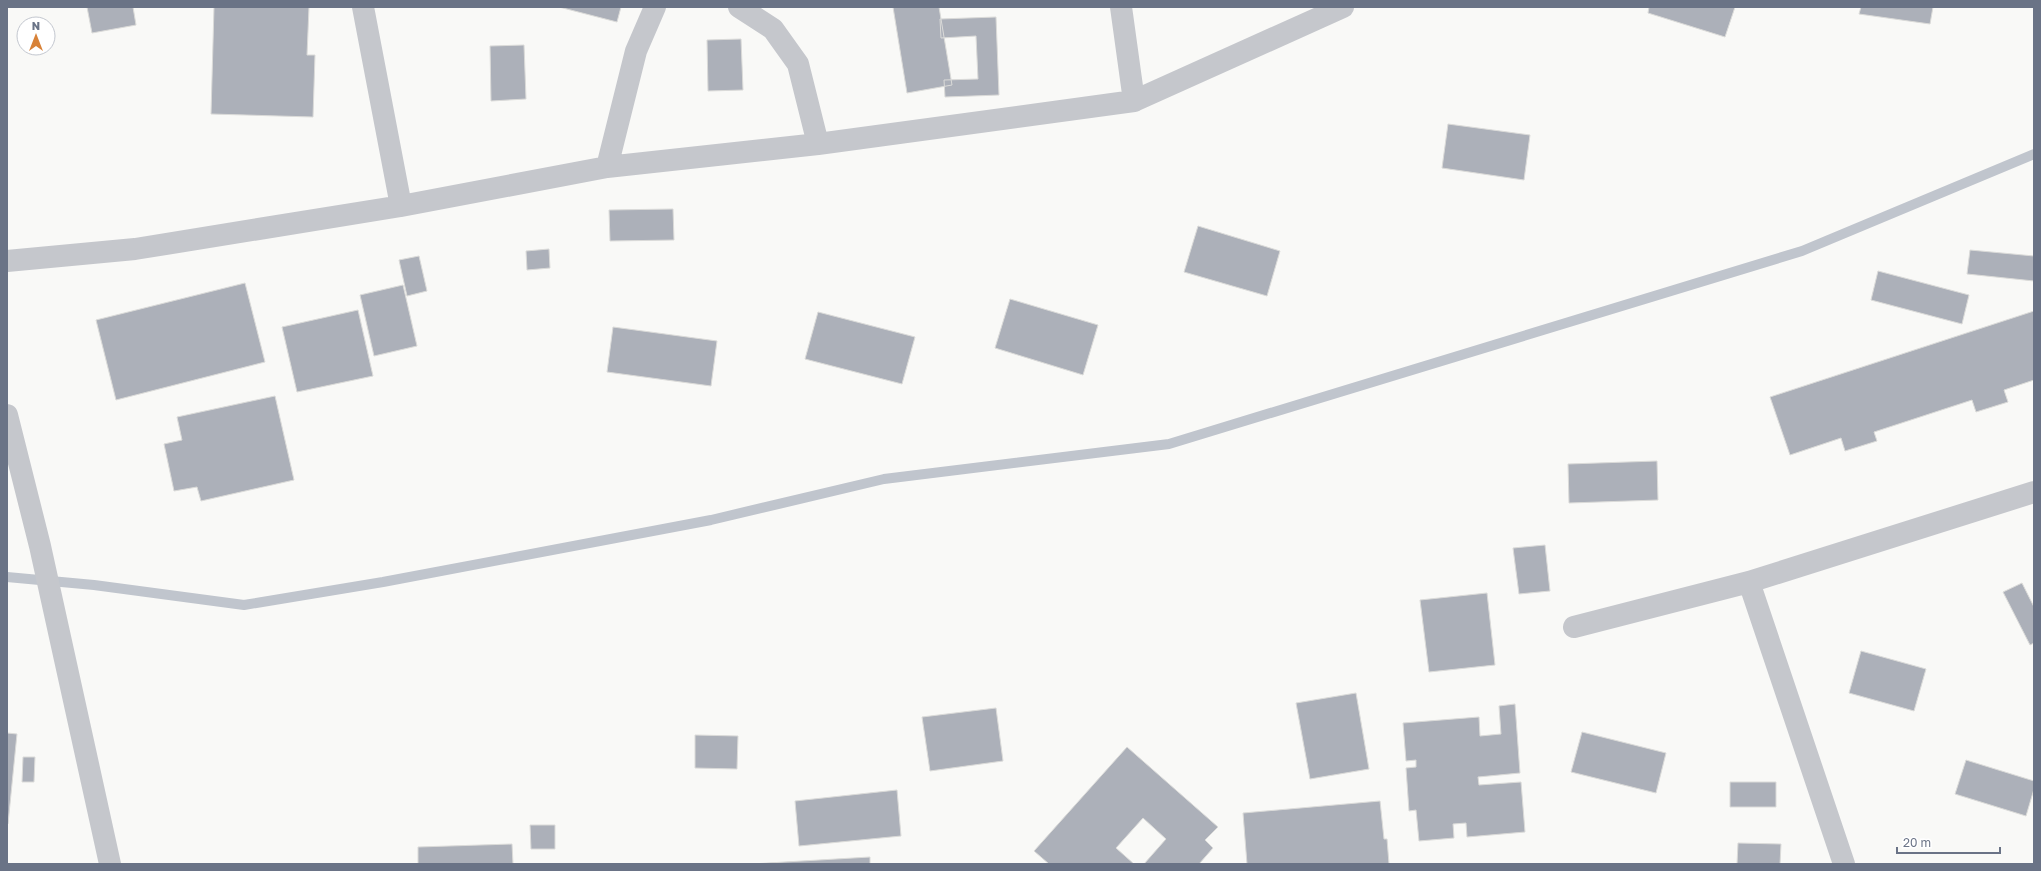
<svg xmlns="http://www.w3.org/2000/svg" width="2041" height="871" font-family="'Golos Text',sans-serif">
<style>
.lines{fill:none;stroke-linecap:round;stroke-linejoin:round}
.stream{stroke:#c0c5cd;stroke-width:10}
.building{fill:#acb0b9;stroke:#dbdbd9}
.minor{stroke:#c5c7cc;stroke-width:22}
</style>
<rect width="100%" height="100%" fill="#f9f9f7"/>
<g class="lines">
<path class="stream" d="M7,577L94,585L244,605L383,582L711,520L884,479L1169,444L1802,251L2034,154"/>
</g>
<path class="building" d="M87,7H133L136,25L92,33Z
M214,7H309L307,55H315L313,117L211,114Z
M559,7H621L617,22Z
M893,7H939L952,85L907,93Z
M1649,7H1735L1725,37L1648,13Z
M1861,7H1933L1930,24L1859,14Z
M996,17L999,95L945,97L944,80L978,79L976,36L941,38L940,19Z
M741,39L743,90L708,91L707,40Z
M524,45L526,99L491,101L490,46Z
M1448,124L1530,135L1524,180L1442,168Z
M673,209L674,240L610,241L609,210Z
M1198,226L1280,251L1267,296L1184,272Z
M549,249L550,268L527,270L526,251Z
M1970,250L2034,256V281L1967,274Z
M419,256L427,291L407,296L399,260Z
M1878,271L1969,295L1962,324L1871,300Z
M245,283L265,362L116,400L96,320Z
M403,285L417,346L374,356L360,295Z
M1010,299L1098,325L1083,375L995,348Z
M358,310L373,376L297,392L282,327Z
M2034,311V380L2004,390L2008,402L1976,412L1972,400L1874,432L1877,441L1845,451L1841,438L1790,455L1770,397Z
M818,312L915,337L902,384L805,359Z
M613,327L717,341L711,386L607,372Z
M275,396L294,480L201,501L197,487L174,491L164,444L182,440L177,417Z
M1657,461L1658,500L1569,503L1568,464Z
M1545,545L1550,591L1519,594L1513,548Z
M2022,583L2034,607V643L2030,645L2003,592Z
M1487,593L1495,665L1429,672L1420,600Z
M1861,651L1926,669L1914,711L1849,693Z
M1356,693L1369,769L1310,779L1296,703Z
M1515,704L1520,773L1478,777L1479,785L1521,782L1525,832L1467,837L1466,823L1453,824L1454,838L1419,841L1416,810L1409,811L1406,768L1416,767V760L1406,761L1403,723L1479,717L1480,736L1501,734L1499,706Z
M996,708L1003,761L930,771L922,717Z
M1582,732L1666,753L1656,793L1571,772Z
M7,733L17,734L8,824H7Z
M695,735L738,736L737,769L695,768Z
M1127,747L1218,827L1205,840L1213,848L1199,864H1144L1166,839L1143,818L1116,848L1134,864H1049L1034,851Z
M23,757H35L34,782H22Z
M1966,760L2034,781V789L2026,816L1955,794Z
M1730,782H1776V807H1730Z
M897,790L901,836L799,846L795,801Z
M1380,801L1384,839H1387L1389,864H1247L1243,813Z
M530,825H555V849H531Z
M1738,843L1781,844L1780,864H1737Z
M512,844L513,864H418V847Z
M870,857V864H751Z"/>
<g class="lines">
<path class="minor" d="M363,7L401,206
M739,7L773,29L798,64L818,144
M1121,7L1134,101
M607,167L636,51L655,7
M7,261L135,249L401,206L607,167L818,144L1134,101L1343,7
M7,415L40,546L110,864
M1749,582L1844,864
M1574,627L1749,582L2034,492"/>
</g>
<rect width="2041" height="871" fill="none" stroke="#6a7386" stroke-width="16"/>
<g transform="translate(36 36)"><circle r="19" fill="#ffffff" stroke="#c3c7cf"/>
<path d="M0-3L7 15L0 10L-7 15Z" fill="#d88238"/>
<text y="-6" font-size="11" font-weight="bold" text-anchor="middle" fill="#6a7386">N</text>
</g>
<path d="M1897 847v6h103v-6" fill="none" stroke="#6a7386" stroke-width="2"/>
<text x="1903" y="847" font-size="12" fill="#6a7386" stroke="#ffffff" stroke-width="3" paint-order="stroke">20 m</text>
</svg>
